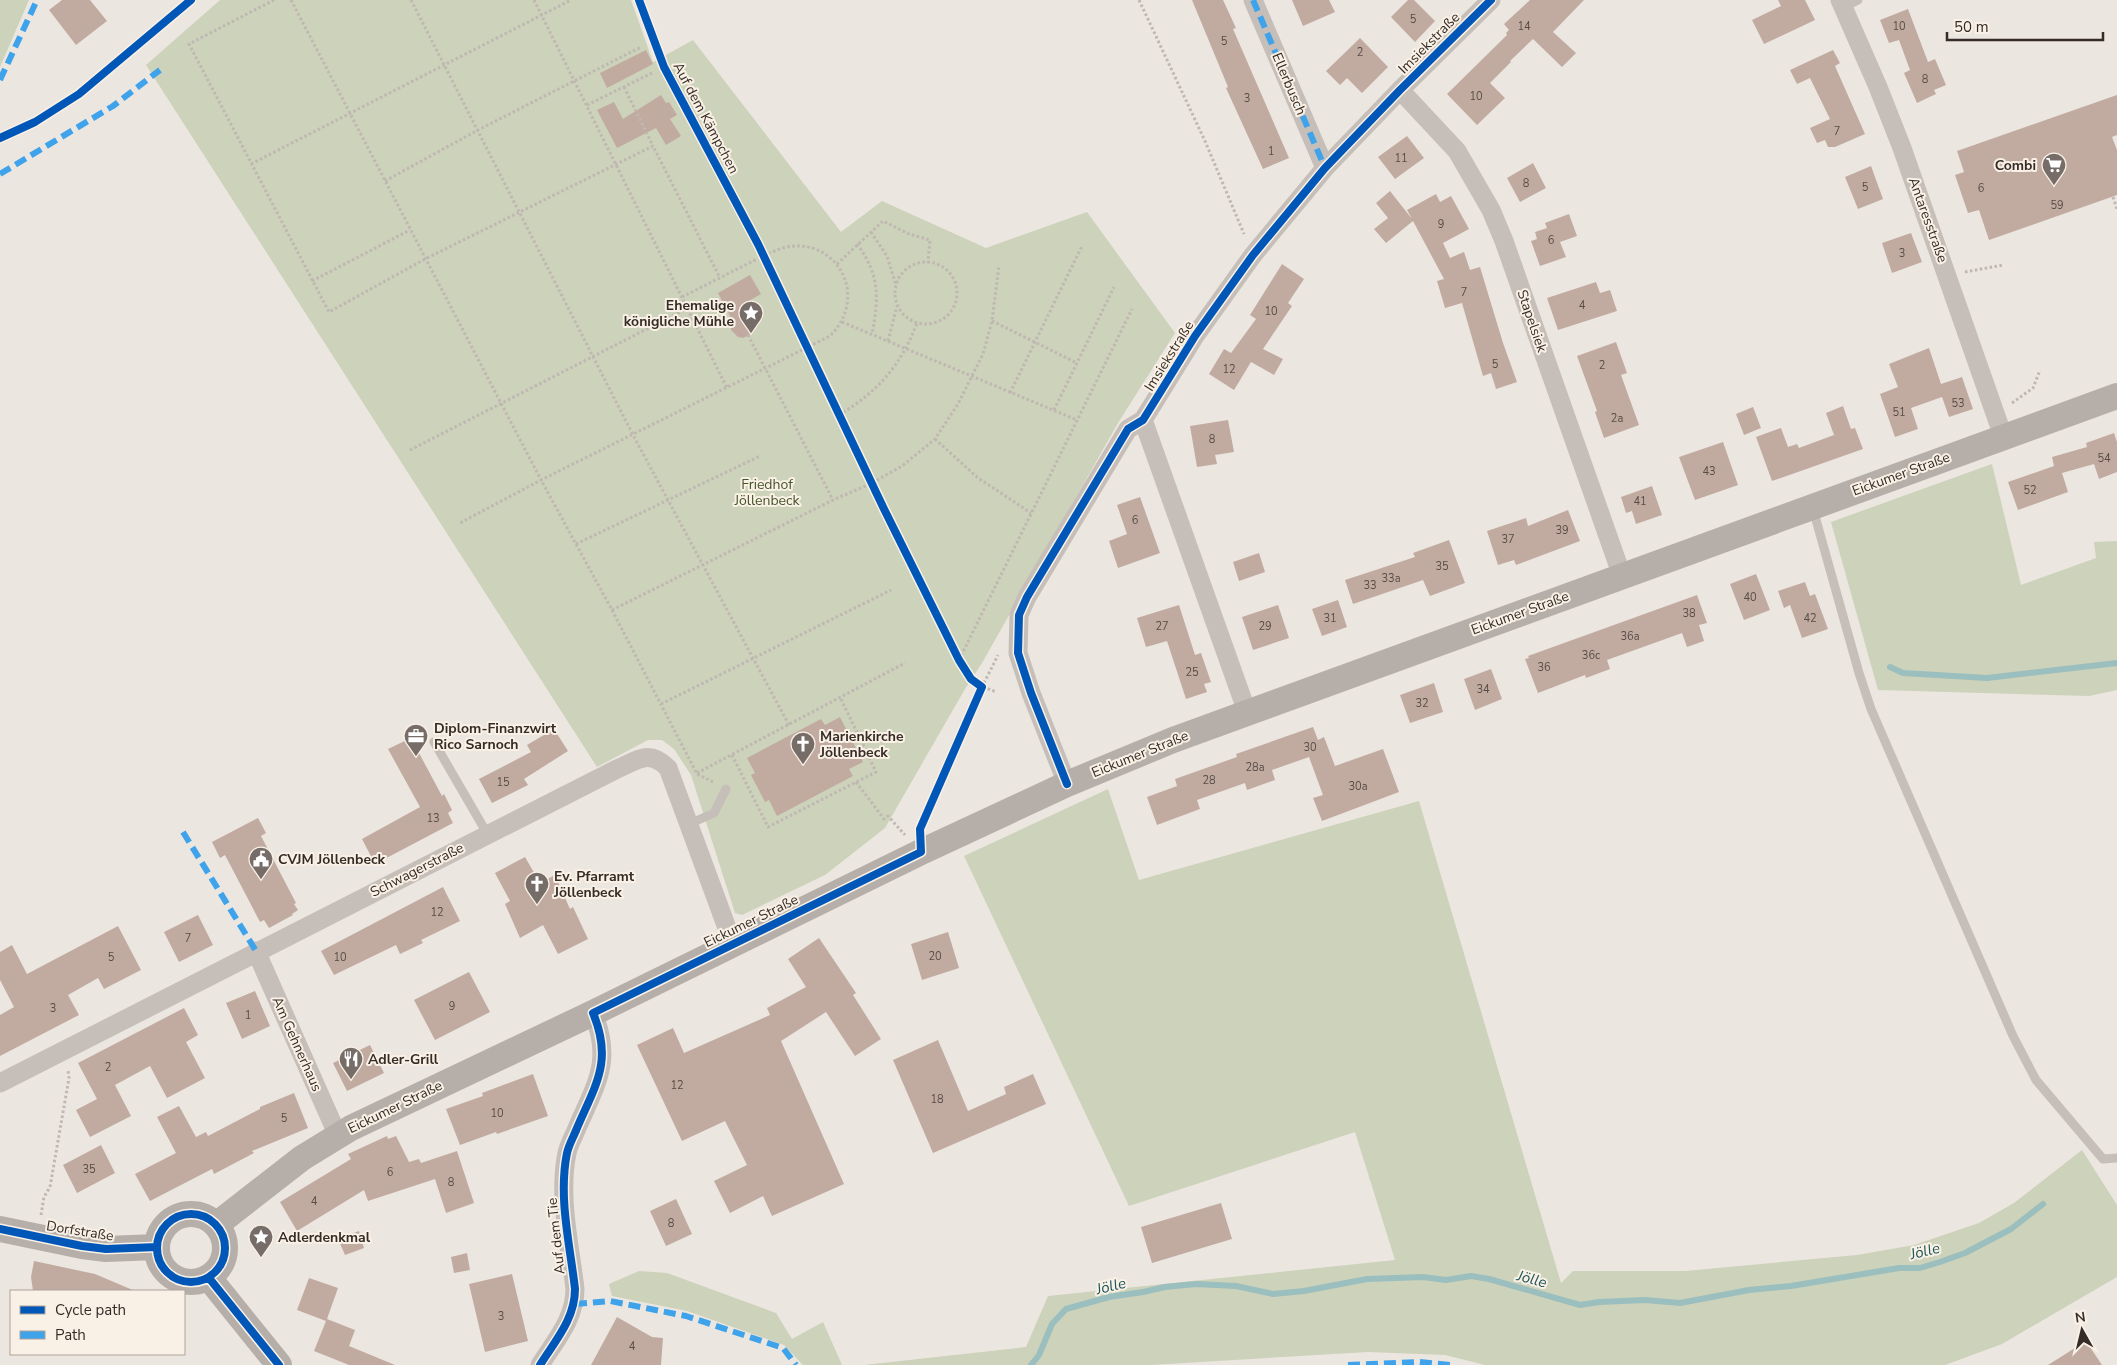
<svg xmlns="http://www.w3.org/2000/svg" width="2117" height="1365" font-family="'Nunito Sans',sans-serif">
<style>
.green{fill:#cdd2ba}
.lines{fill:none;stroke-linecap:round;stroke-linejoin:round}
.stream{stroke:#9bbebe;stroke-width:6}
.building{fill:#c1aba1}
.path{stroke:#bfb7b1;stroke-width:3;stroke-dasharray:2.5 2.5;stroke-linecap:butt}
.service{stroke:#c6bfb9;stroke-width:9}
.minor{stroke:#c6bfb9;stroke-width:19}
.secondary{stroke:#b6afa9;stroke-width:26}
.quiet{stroke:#3fa3eb;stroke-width:6;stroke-dasharray:12 6;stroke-linecap:butt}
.cycleway-casing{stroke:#faf1e6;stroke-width:11}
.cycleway{stroke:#0057b8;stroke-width:8}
.labels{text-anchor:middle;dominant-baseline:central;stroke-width:4;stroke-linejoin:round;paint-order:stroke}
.number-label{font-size:11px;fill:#594c46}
.street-label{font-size:14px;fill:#362c27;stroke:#faf1e6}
.poi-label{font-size:14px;font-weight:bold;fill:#362c27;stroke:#faf1e6;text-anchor:start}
.park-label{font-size:14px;fill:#45552a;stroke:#faf1e6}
.water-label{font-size:15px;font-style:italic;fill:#1b5459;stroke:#faf1e6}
</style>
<rect width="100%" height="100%" fill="#ece6e0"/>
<path class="green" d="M0,0H29L0,67Z
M220,0H631L653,62L693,40L841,232L882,201L986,248L1087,212L1175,333L1118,423L982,663L965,689L885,828L825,875L742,915L735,913L691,775L674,749L662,740H648L597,767L146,65Z
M1992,464L2021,585L2096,558L2094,542L2117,541V690L2089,696L1878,690L1831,522Z
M1108,789L1139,880L1419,801L1561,1283L1573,1271H1685L1857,1255L1914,1245L1979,1223L2014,1203L2082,1150L2117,1205V1277L2002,1344L1945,1365H1485L1445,1355L1368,1352L1151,1365H864L1026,1347L1048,1296L1395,1260L1355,1132L1129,1206L964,856Z
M639,1271L667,1273L776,1313L792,1339L823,1322L842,1365H803L784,1345L687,1311L612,1296L609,1284Z"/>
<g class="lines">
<path class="stream" d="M1890,667L1903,673L1987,678L2117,663
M1031,1365L1039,1355L1052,1324L1066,1309L1109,1297L1143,1292L1165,1287L1196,1284L1236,1286L1273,1294L1304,1291L1367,1279L1423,1277L1446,1280L1471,1276L1489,1279L1580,1305L1599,1302L1645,1300L1680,1303L1749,1290L1791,1286L1899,1268H1920L1940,1262L1965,1253L2011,1229L2043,1204"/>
</g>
<path class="building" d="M62,0H90L107,21L76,45L49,10Z
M1192,0H1223L1236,28L1233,29L1289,158L1263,169L1226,88L1228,87Z
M1292,0H1329L1335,12L1303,26Z
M1408,0H1414L1435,21L1415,42L1391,17Z
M1530,0H1584L1553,32L1576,53L1562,67L1533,39L1510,61L1511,62L1490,83L1505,98L1477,125L1447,94L1507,35L1506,33L1509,30L1504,24Z
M1778,0H1805L1815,20L1764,44L1752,20L1781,6Z
M1908,9L1928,62L1935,59L1946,85L1934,90L1936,94L1917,103L1904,73L1910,70L1899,40L1889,43L1880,20Z
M1360,38L1388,67L1362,93L1347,78L1340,85L1326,71Z
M646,50L653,64L607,88L600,73Z
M1833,50L1840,63L1835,66L1865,134L1835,147H1828L1825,140L1817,143L1810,128L1830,119L1810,78L1797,84L1790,70Z
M661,95L666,103L669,102L677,115L670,119L681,136L666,145L656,128L617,148L597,110L614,102L623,119Z
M2117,95V135L2112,137L2117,150V195L1989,240L1979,210L1968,213L1955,175L1964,172L1957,151Z
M1407,136L1424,158L1395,179L1378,157Z
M1533,163L1546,188L1520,202L1507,178Z
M1871,166L1883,199L1858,209L1845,177Z
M1390,191L1412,219L1407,210L1436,194L1440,202L1451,196L1469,229L1443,243L1450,258L1464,252L1470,270L1480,267L1503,343L1517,382L1496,389L1491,373L1483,376L1462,303L1445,308L1437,281L1444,279L1413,221L1386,243L1374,229L1388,218L1376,203Z
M1569,214L1577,236L1560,242L1566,257L1540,266L1531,241L1537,239L1535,232L1547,228L1545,223Z
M1911,233L1922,262L1892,273L1882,243Z
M1282,264L1304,279L1288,303L1292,306L1263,349L1283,359L1274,375L1251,362L1234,390L1209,374L1224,349L1231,353L1256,319L1250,315Z
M750,275L761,294L747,302L756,323L755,328L753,333L743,338L738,337L731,330L730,316L718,293Z
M1596,282L1600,293L1610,290L1617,311L1558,330L1547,298Z
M1616,342L1627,373L1621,375L1639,425L1604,438L1595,412L1597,411L1577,356Z
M1929,348L1941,384L1962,377L1973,409L1949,417L1942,397L1911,408L1918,429L1895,437L1880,394L1898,387L1889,364Z
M1843,406L1851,429L1855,428L1863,449L1772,481L1756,437L1781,428L1788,447L1797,444L1799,448L1834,435L1826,413Z
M1753,407L1761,428L1744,435L1736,414Z
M1228,420L1234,452L1215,455L1217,464L1197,467L1190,426Z
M2114,433L2117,442V472L2099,479L2094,464L2062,473L2068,492L2018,510L2008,482L2054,466L2052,457L2087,447L2086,443Z
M1723,442L1738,485L1695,500L1679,457Z
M1652,486L1662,515L1636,524L1632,511L1626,513L1621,497Z
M1140,497L1160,553L1118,568L1109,541L1127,534L1117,505Z
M1568,510L1580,541L1516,565L1514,560L1498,565L1487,531L1526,518L1528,526Z
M1449,540L1465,583L1430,596L1423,580L1353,604L1345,580L1415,557L1413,553Z
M1259,553L1265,572L1239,581L1233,562Z
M1756,574L1770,610L1744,620L1730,584Z
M1805,582L1810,596L1815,594L1828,629L1802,638L1790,605L1784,608L1778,591Z
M1697,595L1707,623L1699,625L1704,641L1687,647L1682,633L1607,660L1610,669L1586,678L1585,675L1538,693L1525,659L1529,658L1528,656Z
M1338,600L1347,627L1322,636L1312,609Z
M1179,605L1195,655L1201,653L1211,682L1204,684L1207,692L1186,699L1167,641L1146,647L1137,618Z
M1278,605L1289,638L1253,650L1242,617Z
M1491,669L1502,699L1475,710L1464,679Z
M1434,683L1443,712L1410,723L1400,695Z
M840,717L863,762L849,769L853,776L777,816L769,800L765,802L751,775L755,773L747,758L821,719L825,725Z
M1313,727L1318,740L1324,737L1335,766L1383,749L1399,792L1322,821L1313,798L1323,795L1309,757L1272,770L1275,780L1247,790L1245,783L1197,800L1200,809L1157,825L1147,797L1177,786L1175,779L1237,757L1236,754Z
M554,729L568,751L524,779L528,785L492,803L479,779L531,752L527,745Z
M411,738L442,796L444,794L452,810L448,813L453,823L375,864L362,839L420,807L388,749Z
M258,818L266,833L261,836L296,903L294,904L298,910L292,914L293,915L269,928L264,920L260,922L225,855L220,858L212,842Z
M525,857L540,883L555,875L570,909L573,907L588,939L558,954L543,925L520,938L505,904L510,901L495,873Z
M443,887L460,921L421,940L423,943L400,954L396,945L334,975L321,951Z
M198,915L213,945L179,962L164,932Z
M118,926L141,970L104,989L98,978L68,995L79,1015L0,1056V1015L14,1007L0,980V952L12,945L27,974Z
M948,932L959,968L922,980L911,944Z
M819,938L856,993L853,995L881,1039L855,1056L826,1012L781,1041L844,1184L772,1216L763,1196L730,1213L714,1181L747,1165L725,1121L682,1141L637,1045L673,1028L684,1053L770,1015L767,1008L806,987L788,959Z
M469,972L490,1012L435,1040L414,1000Z
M255,991L270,1026L242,1039L226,1003Z
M184,1008L198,1035L186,1042L205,1078L167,1098L150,1066L115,1085L131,1116L90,1137L76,1110L97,1099L78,1063Z
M938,1040L968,1111L1006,1094L1004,1087L1033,1074L1046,1104L933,1153L893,1060Z
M370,1045L384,1073L347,1091L333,1063Z
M533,1074L548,1116L497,1134L496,1132L460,1145L446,1109L483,1096L482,1093Z
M294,1093L308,1128L252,1151L254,1153L214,1174L212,1169L150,1201L135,1174L176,1153L157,1117L179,1106L196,1137L206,1132L208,1136L260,1109V1107Z
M387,1136L388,1139L396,1136L409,1162L419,1159L421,1163L457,1151L474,1203L446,1213L435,1179L368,1201L364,1190L297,1231L280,1202L351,1159L348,1154Z
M101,1145L115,1173L77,1193L63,1165Z
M676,1199L692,1234L666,1246L650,1211Z
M1221,1203L1232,1239L1152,1263L1141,1227Z
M359,1231L364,1248L345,1255L338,1239Z
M467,1253L470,1270L454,1273L451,1257Z
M34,1261L95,1274L135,1291H33L31,1277Z
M512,1274L528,1341L485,1352L469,1284Z
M309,1278L338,1288L327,1319L355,1330L349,1346L395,1365H349L314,1351L326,1321L297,1310Z
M617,1317L652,1337L663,1338L661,1365H591Z
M2086,1341L2102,1365H2048Z"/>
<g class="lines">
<path class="path" d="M274,0L189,44L329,312L425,259L653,146L720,278
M291,0L541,480L460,523
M411,0L633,435L789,725
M534,0L727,388
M1139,0L1205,141L1244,234
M624,87L653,146
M587,105L652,73
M251,164L571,0
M385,181L478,130L641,47
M2113,197L2117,209
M871,232L887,256L896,285
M857,244C880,275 879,298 872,334
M764,256L884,509L959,660C972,679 975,685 997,692
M895 293a31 31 0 1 1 62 0a31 31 0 1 1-62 0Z
M837,264L883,221L909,234L930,240L928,262
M1965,272L2003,265
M312,281L410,230
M682,297L757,259
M992,321L1077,363
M842,322L1077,420
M748,335L833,500
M888,341L897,306
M1010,393L1082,246
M2012,403L2033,388L2040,370
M1054,410L1114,287
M839,415C879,391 901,365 917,323
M935,439L978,478L1031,513
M410,450L688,308
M576,544L760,456
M612,610L833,500L872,483L902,466L935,439L958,404L983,354L992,321L999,266
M959,660L1132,309
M661,704L891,590
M732,755L768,827L876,772L840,697
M697,773L905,663
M713,782L697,774L612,610L541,480L830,336C875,291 827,224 770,253
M856,782L884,819L888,816L905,835
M922,825L982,687L998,655
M41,1215L44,1197L50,1187L69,1078L68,1070"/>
<path class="service" d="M639,0L664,67L758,244
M1844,7L1858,0
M1813,509L1859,673L1871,709L2013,1036L2036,1080L2103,1159L2117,1158
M434,742L488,835
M689,824L714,813L726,789"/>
<path class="minor" d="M1253,0L1325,168
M1840,0L1878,87L1902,148L2003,436
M1400,90L1457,151L1491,210L1504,241L1622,576
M1143,420L1247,712
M1067,784L1031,693L1018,653L1019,615L1027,597L1128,429L1143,420L1195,336L1253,255L1325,168L1400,90L1491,0
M256,951L338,1136
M0,1083L617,769C638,760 649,749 668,768L727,928L735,943
M540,1365C555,1341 575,1319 575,1289C570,1245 558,1197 567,1153C569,1144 574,1136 577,1128C596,1084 613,1061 593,1013"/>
<path class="secondary" d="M157 1248a34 34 0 1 1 68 0a34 34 0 1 1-68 0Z
M216,1225L302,1158L351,1128L593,1013L921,852L1067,784L1173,740L2117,396
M0,1229L82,1246L106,1249L157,1247
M209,1278L279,1365"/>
<path class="quiet" d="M1253,0L1325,168
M0,80L37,0
M0,174L113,106L160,70
M183,832L256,951
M575,1304L610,1301L686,1316L783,1348L796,1365
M1348,1365L1419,1362L1450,1365"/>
<defs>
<path id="cycleway" d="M0,138L35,122L79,94L191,0
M1067,784L1031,693L1018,653L1019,615L1027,597L1128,429L1143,420L1195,336L1253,255L1325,168L1400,90L1491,0
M157 1248a34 34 0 1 1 68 0a34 34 0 1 1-68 0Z
M0,1229L82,1246L106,1249L157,1247
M209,1278L279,1365
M540,1365C555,1341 575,1319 575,1289C570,1245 558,1197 567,1153C569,1144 574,1136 577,1128C596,1084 613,1061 593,1013L921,852L920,829L982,687L971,679L959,660L884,509L758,244L664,67L639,0"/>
</defs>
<use href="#cycleway" class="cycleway-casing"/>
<use href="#cycleway" class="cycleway"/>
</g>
<defs>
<symbol id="supermarket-pin" viewBox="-11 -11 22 30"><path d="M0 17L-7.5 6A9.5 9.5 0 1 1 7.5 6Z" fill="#766d68" stroke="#faf1e6"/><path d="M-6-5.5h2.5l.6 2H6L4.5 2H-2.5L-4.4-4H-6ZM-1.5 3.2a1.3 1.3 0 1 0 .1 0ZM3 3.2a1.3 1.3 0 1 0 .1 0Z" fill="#fff"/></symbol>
<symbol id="sight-pin" viewBox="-11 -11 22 30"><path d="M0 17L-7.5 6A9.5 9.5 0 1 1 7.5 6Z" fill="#766d68" stroke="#faf1e6"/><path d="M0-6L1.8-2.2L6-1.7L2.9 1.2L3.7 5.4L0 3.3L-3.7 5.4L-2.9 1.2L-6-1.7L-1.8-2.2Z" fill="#fff"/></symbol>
<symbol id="office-pin" viewBox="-11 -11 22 30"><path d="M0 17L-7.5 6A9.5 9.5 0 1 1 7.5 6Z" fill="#766d68" stroke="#faf1e6"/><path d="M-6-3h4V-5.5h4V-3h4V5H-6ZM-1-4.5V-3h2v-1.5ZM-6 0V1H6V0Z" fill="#fff"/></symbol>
<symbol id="church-pin" viewBox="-11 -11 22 30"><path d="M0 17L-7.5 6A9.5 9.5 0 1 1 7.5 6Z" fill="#766d68" stroke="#faf1e6"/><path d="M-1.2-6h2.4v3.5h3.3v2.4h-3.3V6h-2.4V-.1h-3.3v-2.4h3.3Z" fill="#fff"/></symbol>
<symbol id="civic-pin" viewBox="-11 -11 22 30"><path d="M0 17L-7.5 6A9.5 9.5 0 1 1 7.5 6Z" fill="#766d68" stroke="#faf1e6"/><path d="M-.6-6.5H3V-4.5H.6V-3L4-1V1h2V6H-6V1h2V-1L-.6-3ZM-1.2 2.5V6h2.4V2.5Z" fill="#fff"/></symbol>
<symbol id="restaurant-pin" viewBox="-11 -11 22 30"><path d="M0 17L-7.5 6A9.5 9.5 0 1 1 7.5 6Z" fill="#766d68" stroke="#faf1e6"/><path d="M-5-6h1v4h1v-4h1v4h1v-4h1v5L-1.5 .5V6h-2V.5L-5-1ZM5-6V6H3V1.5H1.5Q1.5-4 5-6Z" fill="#fff"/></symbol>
</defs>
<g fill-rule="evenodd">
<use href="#supermarket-pin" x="2040" y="151" width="28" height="38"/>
<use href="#sight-pin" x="737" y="299" width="28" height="38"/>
<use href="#office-pin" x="402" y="722" width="28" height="38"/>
<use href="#church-pin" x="789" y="730" width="28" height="38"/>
<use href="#civic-pin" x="247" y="845" width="28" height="38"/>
<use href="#church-pin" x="523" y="870" width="28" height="38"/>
<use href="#restaurant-pin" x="337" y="1045" width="28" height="38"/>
<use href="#sight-pin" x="247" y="1223" width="28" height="38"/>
</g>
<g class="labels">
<g class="number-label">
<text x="1413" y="19">5</text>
<text x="1524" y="26">14</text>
<text x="1899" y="26">10</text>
<text x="1224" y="41">5</text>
<text x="1360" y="52">2</text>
<text x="1925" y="79">8</text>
<text x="1476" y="96">10</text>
<text x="1247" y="98">3</text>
<text x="1837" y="131">7</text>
<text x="1271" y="151">1</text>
<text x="1401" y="158">11</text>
<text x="1526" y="183">8</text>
<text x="1865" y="187">5</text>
<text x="1981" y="188">6</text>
<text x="2057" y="205">59</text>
<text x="1441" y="224">9</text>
<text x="1551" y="240">6</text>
<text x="1902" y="253">3</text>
<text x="1464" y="292">7</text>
<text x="1582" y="305">4</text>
<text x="1271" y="311">10</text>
<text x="1495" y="364">5</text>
<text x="1602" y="365">2</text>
<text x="1229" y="369">12</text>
<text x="1958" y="403">53</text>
<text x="1899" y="412">51</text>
<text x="1617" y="418">2a</text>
<text x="1212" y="439">8</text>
<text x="2104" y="458">54</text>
<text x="1709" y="471">43</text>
<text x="2030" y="490">52</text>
<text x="1640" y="501">41</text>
<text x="1135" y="520">6</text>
<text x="1562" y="530">39</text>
<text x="1508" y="539">37</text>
<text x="1442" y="566">35</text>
<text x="1391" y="578">33a</text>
<text x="1370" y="585">33</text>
<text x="1750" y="597">40</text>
<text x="1689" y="613">38</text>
<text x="1330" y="618">31</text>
<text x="1810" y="618">42</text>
<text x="1162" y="626">27</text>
<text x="1265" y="626">29</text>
<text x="1630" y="636">36a</text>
<text x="1591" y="655">36c</text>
<text x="1544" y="667">36</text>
<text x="1192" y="672">25</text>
<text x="1483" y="689">34</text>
<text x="1422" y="703">32</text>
<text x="1310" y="747">30</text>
<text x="1255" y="767">28a</text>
<text x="1209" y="780">28</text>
<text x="503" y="782">15</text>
<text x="1358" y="786">30a</text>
<text x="433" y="818">13</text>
<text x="437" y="912">12</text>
<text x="188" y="938">7</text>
<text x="935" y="956">20</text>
<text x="111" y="957">5</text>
<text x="340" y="957">10</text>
<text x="452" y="1006">9</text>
<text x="53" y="1008">3</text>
<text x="248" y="1015">1</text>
<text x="108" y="1067">2</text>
<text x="677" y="1085">12</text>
<text x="937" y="1099">18</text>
<text x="497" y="1113">10</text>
<text x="284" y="1118">5</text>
<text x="89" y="1169">35</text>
<text x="390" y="1172">6</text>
<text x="451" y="1182">8</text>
<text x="314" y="1201">4</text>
<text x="671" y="1223">8</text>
<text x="501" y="1316">3</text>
<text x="632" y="1346">4</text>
</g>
<g class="street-label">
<text transform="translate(1429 43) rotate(-45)">Imsiekstraße</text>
<text transform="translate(1289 84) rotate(67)">Ellerbusch</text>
<text transform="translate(706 118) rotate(62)">Auf dem Kämpchen</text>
<text transform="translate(1928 220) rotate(70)">Antaresstraße</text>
<text transform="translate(1532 321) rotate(71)">Stapelsiek</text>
<text transform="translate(1169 356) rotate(-58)">Imsiekstraße</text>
<text transform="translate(1901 474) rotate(-20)">Eickumer Straße</text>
<text transform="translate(1520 613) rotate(-20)">Eickumer Straße</text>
<text transform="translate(1140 754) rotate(-22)">Eickumer Straße</text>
<text transform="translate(417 870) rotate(-27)">Schwagerstraße</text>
<text transform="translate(751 921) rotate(-26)">Eickumer Straße</text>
<text transform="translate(297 1044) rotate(66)">Am Gehnerhaus</text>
<text transform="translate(395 1107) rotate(-26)">Eickumer Straße</text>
<text transform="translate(80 1231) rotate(9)">Dorfstraße</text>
<text transform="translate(556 1236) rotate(-96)">Auf dem Tie</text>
</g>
<g class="poi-label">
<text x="2036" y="165" text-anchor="end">Combi</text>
<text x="734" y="305" text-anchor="end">Ehemalige<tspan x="734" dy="16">königliche Mühle</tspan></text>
<text x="434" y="728">Diplom-Finanzwirt<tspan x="434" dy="16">Rico Sarnoch</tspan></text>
<text x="820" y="736">Marienkirche<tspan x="820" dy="16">Jöllenbeck</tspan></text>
<text x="278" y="859">CVJM Jöllenbeck</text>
<text x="554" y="876">Ev. Pfarramt<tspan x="554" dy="16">Jöllenbeck</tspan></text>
<text x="368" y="1059">Adler-Grill</text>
<text x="278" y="1237">Adlerdenkmal</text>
</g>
<g class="park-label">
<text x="767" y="484">Friedhof<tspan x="767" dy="16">Jöllenbeck</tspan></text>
</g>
<g class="water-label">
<text transform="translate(1925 1251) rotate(-13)">Jölle</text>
<text transform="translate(1532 1279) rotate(15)">Jölle</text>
<text transform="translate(1111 1286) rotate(-13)">Jölle</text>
</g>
</g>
<rect x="10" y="1290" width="175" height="65" fill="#faf1e6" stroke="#aca29a"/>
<rect x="20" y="1306" width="25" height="8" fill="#0057b8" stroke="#aca29a"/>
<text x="55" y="1315" font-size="15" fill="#362c27">Cycle path</text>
<rect x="20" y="1331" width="25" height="8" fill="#3fa3eb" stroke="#aca29a"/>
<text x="55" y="1340" font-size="15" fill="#362c27">Path</text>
<g transform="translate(2082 1330) rotate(352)" stroke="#faf1e6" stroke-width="4" paint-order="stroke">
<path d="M0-4L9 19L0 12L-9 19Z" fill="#362c27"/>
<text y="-8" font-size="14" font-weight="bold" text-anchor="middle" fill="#362c27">N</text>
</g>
<path d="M1947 32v8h156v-8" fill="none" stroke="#362c27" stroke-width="2.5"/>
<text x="1954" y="32" font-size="15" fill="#362c27" stroke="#faf1e6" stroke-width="4" paint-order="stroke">50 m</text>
</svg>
